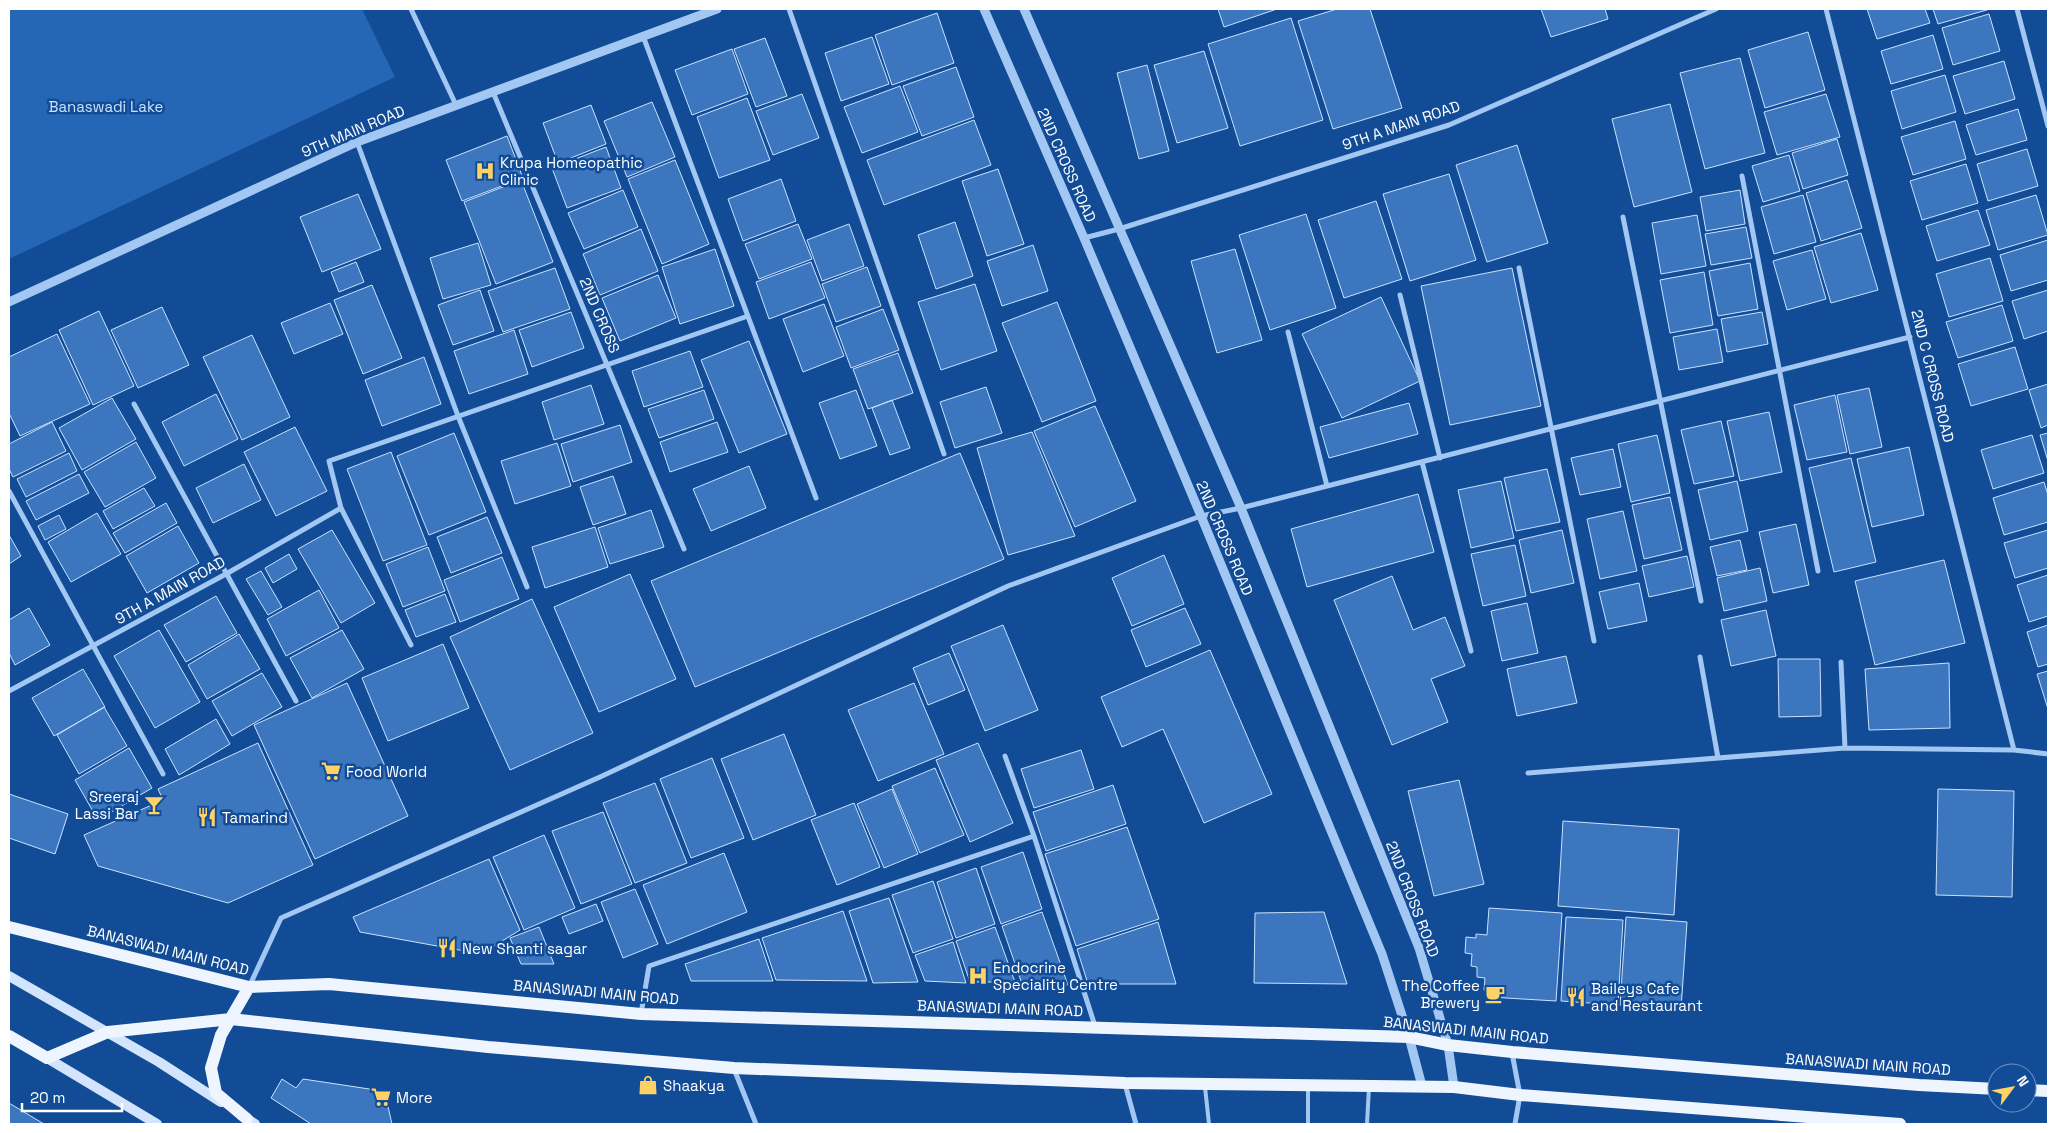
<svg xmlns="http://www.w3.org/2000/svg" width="2057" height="1133" font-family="'Space Grotesk',sans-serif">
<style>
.green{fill:#2566b6}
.building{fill:#3b76bf;stroke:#cae2fd}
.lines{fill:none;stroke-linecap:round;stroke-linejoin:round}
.service{stroke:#a3c7f3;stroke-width:4}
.minor{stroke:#a3c7f3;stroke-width:5}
.tertiary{stroke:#a3c7f3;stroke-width:9}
.secondary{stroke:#d2e5fd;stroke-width:10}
.primary{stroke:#eff5ff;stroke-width:12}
.labels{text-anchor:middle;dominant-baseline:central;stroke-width:5;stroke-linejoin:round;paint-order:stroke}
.park-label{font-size:15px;fill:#cae2fd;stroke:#124c97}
.street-label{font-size:15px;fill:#fff;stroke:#124c97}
.poi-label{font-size:15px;fill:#fff;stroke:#124c97;text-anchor:start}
</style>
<rect width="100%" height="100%" fill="#124c97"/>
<path class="green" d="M9,9H362L395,77L9,259Z"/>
<path class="building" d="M1218,9H1277L1224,27Z
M1337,9H1370L1402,108L1333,129L1298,21Z
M1541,9H1605L1608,19L1551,37Z
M1867,9H1925L1930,23L1877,39Z
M1933,9H1990L1938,24Z
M937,13L954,63L892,85L875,35Z
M1989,14L2000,51L1953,65L1942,28Z
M1291,18L1323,120L1240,146L1208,44Z
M1808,32L1825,90L1765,108L1748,50Z
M1933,35L1943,69L1891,84L1881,51Z
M872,37L889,84L841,101L825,53Z
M765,38L787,96L756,107L734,49Z
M732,49L748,94L692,115L675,70Z
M1204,51L1228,128L1177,143L1154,65Z
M1740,58L1765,153L1705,169L1680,73Z
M2004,61L2015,99L1965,114L1953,76Z
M1147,65L1169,151L1139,159L1117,73Z
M956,67L974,117L922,136L903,86Z
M1945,75L1956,112L1902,129L1891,91Z
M900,86L918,132L862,153L844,107Z
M802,94L819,138L773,155L756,111Z
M1826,94L1840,137L1777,155L1764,112Z
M747,98L770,160L719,178L697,117Z
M652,102L675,157L627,177L604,121Z
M1670,104L1692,192L1634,207L1612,119Z
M591,105L606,144L558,163L543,123Z
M2018,109L2027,140L1976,155L1966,125Z
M974,120L991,165L884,205L867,160Z
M1955,121L1966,159L1913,175L1901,137Z
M507,136L523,178L462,201L446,160Z
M1837,139L1848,175L1803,189L1792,153Z
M1517,145L1548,243L1487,262L1456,165Z
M606,147L621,188L567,208L552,168Z
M2027,149L2038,186L1988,201L1977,164Z
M1789,155L1800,191L1763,202L1752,166Z
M675,160L709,244L662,264L628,179Z
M1966,164L1978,203L1922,220L1910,181Z
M998,169L1024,244L987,256L962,181Z
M1449,174L1476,260L1410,281L1383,194Z
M781,179L796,221L743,241L728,199Z
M521,180L553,262L496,284L464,202Z
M1847,180L1862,228L1821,241L1806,193Z
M623,190L638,227L584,249L568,213Z
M1740,190L1745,224L1706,231L1700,197Z
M358,194L381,249L322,272L300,217Z
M1803,195L1816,242L1774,254L1761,207Z
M2036,195L2048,235L1998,250L1986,210Z
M1376,201L1402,279L1344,298L1318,220Z
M1978,210L1990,245L1937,261L1926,226Z
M1306,214L1336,308L1270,330L1239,235Z
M1697,215L1706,266L1661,274L1652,223Z
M955,222L973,276L936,289L918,235Z
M798,224L812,259L759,279L745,244Z
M849,224L864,266L822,281L807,240Z
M1746,227L1752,258L1711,265L1705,234Z
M641,229L658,271L600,295L583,254Z
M1861,233L1878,290L1831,303L1814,247Z
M2048,240V280L2011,291L2000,255Z
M478,243L491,285L443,299L430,258Z
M1033,245L1048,291L1002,306L987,261Z
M715,249L734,306L680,324L662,267Z
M1235,249L1262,340L1217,353L1191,261Z
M1812,250L1826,299L1787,310L1773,261Z
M1990,258L2003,301L1949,317L1936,274Z
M356,262L364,282L339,292L331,272Z
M811,262L825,298L769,319L756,282Z
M1750,263L1758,309L1718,316L1709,271Z
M867,267L881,306L836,322L822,284Z
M555,268L570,309L503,332L488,291Z
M1512,268L1541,406L1450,425L1421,286Z
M1704,272L1713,325L1670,333L1660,280Z
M658,275L676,318L620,341L602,298Z
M975,284L997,351L941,370L918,302Z
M372,285L402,358L363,374L334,300Z
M480,290L494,331L453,345L438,305Z
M2048,290V331L2024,339L2012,301Z
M1381,297L1420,381L1342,418L1302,334Z
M1057,302L1096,401L1042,422L1002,323Z
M330,303L343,334L294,354L281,323Z
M824,304L844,356L803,372L783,319Z
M2002,305L2013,341L1958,358L1946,322Z
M162,307L189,365L138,388L111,330Z
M883,309L899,350L851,368L836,327Z
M99,311L134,386L93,405L59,330Z
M571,312L584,348L532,367L519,330Z
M1762,312L1768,344L1727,352L1721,319Z
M1717,329L1723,362L1679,370L1673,337Z
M514,330L528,374L469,394L454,351Z
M57,334L90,404L20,436L9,413V357Z
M252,335L290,417L242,440L203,357Z
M749,341L787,434L739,453L701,360Z
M2015,347L2028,389L1971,406L1958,364Z
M690,351L703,387L644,407L632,371Z
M898,353L913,393L868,409L853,369Z
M424,357L441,404L382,426L365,380Z
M2048,384V425L2041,428L2029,390Z
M591,385L604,424L554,440L542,402Z
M986,387L1002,433L955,448L940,402Z
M1869,388L1882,447L1850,454L1837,395Z
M704,390L714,419L659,438L648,409Z
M856,390L877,446L840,459L819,403Z
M216,394L238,439L184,466L162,422Z
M1835,395L1847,452L1807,460L1794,405Z
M112,398L136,439L82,470L59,428Z
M892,400L910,448L890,455L872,408Z
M1409,403L1418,434L1329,458L1320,427Z
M1095,406L1136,501L1075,527L1034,431Z
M1769,412L1782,472L1740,481L1727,421Z
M1721,421L1734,476L1694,484L1681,430Z
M52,422L66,451L13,477L9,469V444Z
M717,422L728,452L670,472L660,442Z
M620,425L632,462L573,482L561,444Z
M295,427L327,491L276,516L244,452Z
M1032,432L1075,536L1008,555L977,448Z
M454,433L486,512L429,535L397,456Z
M2048,433V461L2040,435Z
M1657,435L1670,493L1631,502L1618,444Z
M2032,435L2044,473L1993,489L1981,450Z
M136,442L156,478L105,507L84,472Z
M557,443L571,486L515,504L501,461Z
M1909,447L1924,515L1872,527L1857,459Z
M1613,449L1621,487L1580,495L1571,458Z
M391,452L427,545L383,561L347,469Z
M69,453L77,471L26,497L17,479Z
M960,453L1004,559L695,687L651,581Z
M1851,458L1876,562L1834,572L1809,468Z
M244,464L261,500L213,523L196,488Z
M749,466L766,508L711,531L693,489Z
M1547,469L1560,522L1516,531L1504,478Z
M79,474L89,493L36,520L26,501Z
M613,476L626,514L593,525L580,487Z
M1501,481L1514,538L1471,548L1458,490Z
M1737,481L1748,531L1710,540L1698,490Z
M2044,482L2048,495V522L2004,535L1993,498Z
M144,488L155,506L113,529L103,511Z
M1418,494L1434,552L1307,587L1291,529Z
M1670,497L1682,550L1644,559L1632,505Z
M166,503L177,523L125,553L113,533Z
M651,510L664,547L610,564L598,528Z
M1623,511L1637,571L1600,579L1587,519Z
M97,513L121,554L71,582L48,542Z
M59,515L66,529L45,540L38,526Z
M487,517L502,553L451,573L437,537Z
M1796,524L1809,585L1773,593L1759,532Z
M178,526L199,563L147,593L126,556Z
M595,527L608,567L545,588L532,547Z
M332,530L375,603L341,623L298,549Z
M1562,530L1574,583L1531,593L1519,540Z
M2048,530V568L2015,578L2004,543Z
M9,535L21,556L9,564Z
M1740,540L1747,570L1717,576L1710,547Z
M1515,545L1526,596L1483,606L1471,554Z
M428,547L445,591L403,607L386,564Z
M289,554L297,569L273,583L265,568Z
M1164,555L1184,604L1132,626L1112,578Z
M1687,556L1694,587L1649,597L1642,566Z
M502,557L519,599L460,622L444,580Z
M1944,560L1965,643L1875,665L1855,581Z
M1760,568L1767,601L1724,611L1717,578Z
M261,571L282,607L268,615L246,579Z
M630,574L676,679L599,712L554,607Z
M2048,575V616L2029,622L2017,585Z
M1392,576L1413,630L1445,617L1465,666L1431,679L1448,722L1392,745L1334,600Z
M1639,583L1647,621L1608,629L1599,592Z
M319,590L339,628L286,656L267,619Z
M445,594L456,622L416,637L405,610Z
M216,596L237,633L186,662L164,625Z
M532,599L593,733L510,770L450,637Z
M1527,603L1538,653L1502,661L1491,611Z
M29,608L50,645L15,665L9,653V620Z
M1185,608L1201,644L1146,667L1131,630Z
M1766,610L1776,656L1731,666L1721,620Z
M1003,625L1038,710L985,731L951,646Z
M2048,625V664L2038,667L2027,632Z
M159,630L200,702L155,728L114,656Z
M342,630L364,669L312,698L290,658Z
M239,634L260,669L207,699L188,665Z
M443,644L469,708L388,741L362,678Z
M1210,650L1272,794L1204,823L1163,729L1122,747L1101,697Z
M949,653L965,690L928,705L913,668Z
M1566,656L1577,703L1517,716L1507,669Z
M1778,659H1820L1821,716L1779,717Z
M1949,663L1950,728L1869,730L1865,669Z
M83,669L105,707L54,736L32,698Z
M2048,671V709L2037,674Z
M262,673L282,707L232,736L212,701Z
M347,683L408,816L315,859L254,725Z
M914,683L944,754L878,781L848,710Z
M104,707L127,746L79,774L57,735Z
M216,719L230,744L179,775L165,749Z
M784,734L816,815L753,840L721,759Z
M258,743L313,865L228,903L98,866L84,835L163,800L158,789Z
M978,743L1013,823L970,842L936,760Z
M129,748L152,788L98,820L75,780Z
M1081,750L1094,789L1034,808L1021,769Z
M712,758L744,838L691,858L660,779Z
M935,768L964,835L920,853L892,786Z
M1459,780L1484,884L1434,896L1408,791Z
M655,783L687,863L635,883L603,803Z
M1113,785L1126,824L1046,851L1033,812Z
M892,789L918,854L884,868L857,804Z
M1938,789L2014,791L2012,897L1936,895Z
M9,794L68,814L55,854L9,838Z
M854,803L880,867L837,885L811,820Z
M603,812L632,884L581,904L552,831Z
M1563,821L1679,829L1674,915L1558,906Z
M1127,827L1159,919L1076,946L1045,854Z
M544,835L575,908L524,930L493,857Z
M1023,852L1042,909L1001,924L981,867Z
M724,853L747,912L667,944L643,885Z
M489,859L520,930L481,954L360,932L353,917Z
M976,868L995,924L956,938L937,882Z
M933,881L953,939L913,953L892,895Z
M635,889L658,944L623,958L601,902Z
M889,898L918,982L873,983L849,911Z
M596,904L603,921L569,934L562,917Z
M1489,908L1562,913L1556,1001L1489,997L1490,990H1484L1485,978L1477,977V967L1471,966L1472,954L1465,953L1466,937L1476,938V934L1487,935Z
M843,911L867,981L776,980L762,938Z
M1042,912L1068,985L1022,984L1002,926Z
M1324,912L1347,984L1254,983L1255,913Z
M1566,917L1623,920L1618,1005L1561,1001Z
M1626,917L1687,922L1681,1009L1620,1005Z
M1158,922L1176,984H1088L1077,949Z
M539,927L554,964H521L510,938Z
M995,927L1015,982H970L956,941Z
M759,939L773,981H691L685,964Z
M953,942L966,983L925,981L915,955Z
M282,1079L296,1088L303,1079L376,1090L378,1097L386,1098L392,1124H311L271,1098Z
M9,1103L44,1124H9Z"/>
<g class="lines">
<path class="service" d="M1205,1087L1209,1124
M1308,1124V1087
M1367,1124L1369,1087"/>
<path class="minor" d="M411,9L456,105
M789,9L944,454
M1826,9L2014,750
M2017,9L2048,126
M643,36L816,498
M493,92L684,549
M357,142L458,416L527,587
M1742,176L1818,571
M1623,217L1701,601
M1084,238L1119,229L1449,125L1716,9
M1519,268L1594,641
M1400,295L1440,458
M1288,332L1327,486
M134,404L296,701
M1422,462L1471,651
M9,491L163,774
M411,645L341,508L329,461L748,316
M1700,657L1718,758
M1841,662L1845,748
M9,691L226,574L341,508
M1005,756L1034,836L1095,1026
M1528,773L1845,748L2014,750L2048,754
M249,987L281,918L600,777L1008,586L1201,516L1241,508L1910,337
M641,1014L649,966L1034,836
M1512,1053L1520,1095L1515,1124
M734,1069L756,1124
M1125,1084L1136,1124"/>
<path class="tertiary" d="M984,9L1084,238L1201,516L1382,954L1409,1037L1422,1086
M1024,9L1241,508L1419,948L1448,1045L1454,1087
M9,302L357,142L717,9"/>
<path class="secondary" d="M9,976L159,1062L221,1102
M47,1058L157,1124
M241,1115L255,1124"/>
<path class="primary" d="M9,927L249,987L329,984L641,1014L1409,1037L1448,1045L1512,1052L1919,1085L1997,1089
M9,1036L47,1058L108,1032L231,1019L488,1047L734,1068L1125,1083L1454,1087L1520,1095L1900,1124
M2027,1090L2048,1091
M247,1119L216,1093L211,1068L221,1035L249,987"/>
</g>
<defs>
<symbol id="hospital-bare" viewBox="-9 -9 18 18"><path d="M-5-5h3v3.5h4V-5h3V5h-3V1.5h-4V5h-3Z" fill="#ffd265" stroke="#124c97" stroke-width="2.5" paint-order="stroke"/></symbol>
<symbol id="supermarket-bare" viewBox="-9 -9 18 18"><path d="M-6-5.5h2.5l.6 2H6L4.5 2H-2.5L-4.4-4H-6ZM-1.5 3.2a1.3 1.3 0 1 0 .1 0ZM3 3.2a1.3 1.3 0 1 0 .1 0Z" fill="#ffd265" stroke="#124c97" stroke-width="2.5" paint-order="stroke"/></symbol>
<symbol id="bar-bare" viewBox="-9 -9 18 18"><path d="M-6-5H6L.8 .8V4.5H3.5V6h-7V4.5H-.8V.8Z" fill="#ffd265" stroke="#124c97" stroke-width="2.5" paint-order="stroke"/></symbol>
<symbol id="restaurant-bare" viewBox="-9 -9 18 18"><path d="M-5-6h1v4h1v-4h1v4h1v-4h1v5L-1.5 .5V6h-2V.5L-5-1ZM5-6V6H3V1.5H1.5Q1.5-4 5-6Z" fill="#ffd265" stroke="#124c97" stroke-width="2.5" paint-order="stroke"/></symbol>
<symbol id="cafe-bare" viewBox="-9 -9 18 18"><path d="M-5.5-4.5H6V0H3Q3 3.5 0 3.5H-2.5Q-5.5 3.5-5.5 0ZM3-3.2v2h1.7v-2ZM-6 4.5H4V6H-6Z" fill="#ffd265" stroke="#124c97" stroke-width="2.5" paint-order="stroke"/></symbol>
<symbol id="shop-bare" viewBox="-9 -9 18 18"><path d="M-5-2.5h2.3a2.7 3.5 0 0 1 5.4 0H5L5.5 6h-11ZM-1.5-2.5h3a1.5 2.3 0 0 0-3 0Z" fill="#ffd265" stroke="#124c97" stroke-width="2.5" paint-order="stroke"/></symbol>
</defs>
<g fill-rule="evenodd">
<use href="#hospital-bare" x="471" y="157" width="28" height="28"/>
<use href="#supermarket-bare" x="317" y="757" width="28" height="28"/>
<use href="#bar-bare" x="140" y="791" width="28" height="28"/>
<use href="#restaurant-bare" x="193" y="803" width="28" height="28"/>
<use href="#restaurant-bare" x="433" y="934" width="28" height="28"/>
<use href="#hospital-bare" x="964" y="962" width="28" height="28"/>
<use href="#cafe-bare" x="1481" y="980" width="28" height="28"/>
<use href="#restaurant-bare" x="1562" y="983" width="28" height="28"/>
<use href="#shop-bare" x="634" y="1071" width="28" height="28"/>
<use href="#supermarket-bare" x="367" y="1083" width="28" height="28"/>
</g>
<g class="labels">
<g class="park-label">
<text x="106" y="106">Banaswadi Lake</text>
</g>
<g class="street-label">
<text transform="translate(1401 125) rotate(-19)">9TH A MAIN ROAD</text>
<text transform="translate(353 131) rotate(-23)">9TH MAIN ROAD</text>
<text transform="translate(1067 165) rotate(66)">2ND CROSS ROAD</text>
<text transform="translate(600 315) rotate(67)">2ND CROSS</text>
<text transform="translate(1933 376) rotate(76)">2ND C CROSS ROAD</text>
<text transform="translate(1225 538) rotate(67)">2ND CROSS ROAD</text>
<text transform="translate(170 590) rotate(-29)">9TH A MAIN ROAD</text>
<text transform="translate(1413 899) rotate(69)">2ND CROSS ROAD</text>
<text transform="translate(168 950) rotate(14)">BANASWADI MAIN ROAD</text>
<text transform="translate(596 992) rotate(5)">BANASWADI MAIN ROAD</text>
<text transform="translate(1000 1008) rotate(2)">BANASWADI MAIN ROAD</text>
<text transform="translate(1466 1030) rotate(6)">BANASWADI MAIN ROAD</text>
<text transform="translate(1868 1064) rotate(4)">BANASWADI MAIN ROAD</text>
</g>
<g class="poi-label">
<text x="500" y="162">Krupa Homeopathic<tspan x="500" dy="17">Clinic</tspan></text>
<text x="346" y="771">Food World</text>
<text x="139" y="796" text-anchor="end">Sreeraj<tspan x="139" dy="17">Lassi Bar</tspan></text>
<text x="222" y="817">Tamarind</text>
<text x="462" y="948">New Shanti sagar</text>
<text x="993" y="967">Endocrine<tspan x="993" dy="17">Speciality Centre</tspan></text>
<text x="1480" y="985" text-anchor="end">The Coffee<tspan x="1480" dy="17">Brewery</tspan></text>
<text x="1591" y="988">Baileys Cafe<tspan x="1591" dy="17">and Restaurant</tspan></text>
<text x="663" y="1085">Shaakya</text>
<text x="396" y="1097">More</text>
</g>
</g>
<rect width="2057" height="1133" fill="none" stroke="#ffffff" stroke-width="20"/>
<g transform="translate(2012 1088) rotate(58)"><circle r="24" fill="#124c97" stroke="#7194c1"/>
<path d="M0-4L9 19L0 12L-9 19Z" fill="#ffd265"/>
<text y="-8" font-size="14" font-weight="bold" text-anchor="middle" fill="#ffffff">N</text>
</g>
<path d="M22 1103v8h100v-8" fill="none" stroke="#ffffff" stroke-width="2.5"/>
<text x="30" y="1103" font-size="15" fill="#ffffff" stroke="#124c97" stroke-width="4" paint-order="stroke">20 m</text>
</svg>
